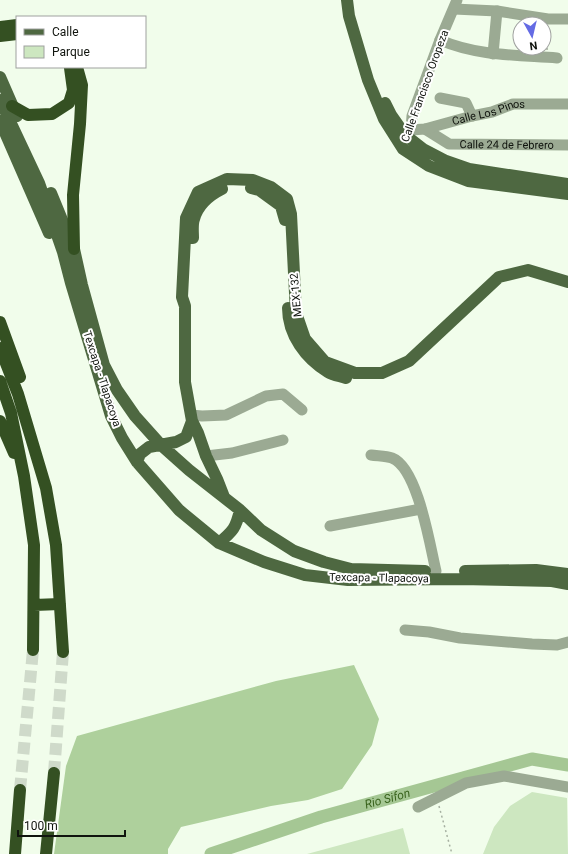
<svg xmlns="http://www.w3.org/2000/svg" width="568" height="854" font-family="Roboto,sans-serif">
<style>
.green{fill:#cde7c0}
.forest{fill:#aed09c}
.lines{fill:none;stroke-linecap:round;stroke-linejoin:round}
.river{stroke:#a5c794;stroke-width:13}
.highway-tunnel{stroke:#cfdaca;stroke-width:12;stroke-dasharray:12 6;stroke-linecap:butt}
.path{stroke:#a6b0a1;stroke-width:1.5;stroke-dasharray:2 3;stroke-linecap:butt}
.minor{stroke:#9baa93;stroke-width:11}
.major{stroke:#4e6841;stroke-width:12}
.highway{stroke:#345022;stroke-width:12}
.labels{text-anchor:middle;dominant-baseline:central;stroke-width:4;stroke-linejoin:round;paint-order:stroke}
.street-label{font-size:11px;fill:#10140e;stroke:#fff}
.water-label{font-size:12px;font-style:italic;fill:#39631d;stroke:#fff}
</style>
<rect width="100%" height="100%" fill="#f1fdeb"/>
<path class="green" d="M532,792L567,798L568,854H483L494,827L510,806Z
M403,828L410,854H307Z"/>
<path class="forest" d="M354,665L379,719L372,745L342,789L308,800L271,806L181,827L168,849V854H54L66,766L77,736L276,681Z"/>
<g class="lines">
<path class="river" id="s1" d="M211,854L321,817L532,759L568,765"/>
<path class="highway-tunnel" d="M54,773L63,652
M20,790L33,650"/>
<path class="path" d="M547,50L548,27
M439,806L452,854"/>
<g class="minor">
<path d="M454,9L497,11L548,19H568"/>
<path d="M440,40C477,56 517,55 557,58"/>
<path d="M493,54L497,11"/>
<path d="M440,98L466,103L472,116"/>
<path id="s2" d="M425,129L449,144L568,145"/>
<path id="s3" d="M411,130L425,129L472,116L492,112L513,104H568"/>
<path d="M404,144L405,135L411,130L412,116L440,40L457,0"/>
<path d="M191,415L202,416L226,415L266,396L283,394L302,410"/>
<path d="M371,455C377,456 386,456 392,458C418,468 430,546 436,571"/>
<path d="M206,456L232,453L283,440"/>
<path d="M330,526L421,509"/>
<path d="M405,630L429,632L460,638L532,644L557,645L568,642"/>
<path d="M418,807L466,783L504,776L568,787"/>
</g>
<path class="major" d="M347,0L349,16L368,80L384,119L403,149L429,166L468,181L568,194
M0,77L17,116
M0,100L39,183L63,252L71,283L111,416L122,438L137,462L179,510L219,543L264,562L305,575L348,580L461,579L552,581L568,584
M385,103L391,115L405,135L423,149L446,161L469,169L568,184
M0,121L49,233
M251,188L259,190L281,206L285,220
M51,193L74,249L82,285L104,365L117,390L135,416L161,445L189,470L240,510L261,530L294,551L324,562L351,569L425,571
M193,238C193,232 192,224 194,219C198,205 210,195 222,189
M288,308C288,335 306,359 328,372C333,375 340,376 346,378
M137,462L140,454L149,447L176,442L186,437L192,421
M224,497L217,479L206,456L198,433L192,421L185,382V306L182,297L186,218L198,192L227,179L253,180L271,187L287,199L291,214L296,313L305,339L325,362L355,373H382L409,361L499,277L528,270L568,282
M219,543C233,531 236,528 240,510
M465,571L536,570L568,574"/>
<path class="highway" d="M0,27L17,25
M0,36L17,34
M12,106L28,115L52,114L69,103L73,90L70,68
M74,249L73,195L80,124L82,85L77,67
M0,322L20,377
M0,348L18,394L46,488L56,545L63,652
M0,381L11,413L24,476L34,545L33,650
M0,421L14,453
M34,605L60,604
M15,854L20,790
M46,854L54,773"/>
</g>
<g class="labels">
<g class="street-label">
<text transform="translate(425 86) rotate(-70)">Calle Francisco Oropeza</text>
<text stroke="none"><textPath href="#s3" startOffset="80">Calle Los Pinos</textPath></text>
<text stroke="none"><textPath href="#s2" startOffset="86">Calle 24 de Febrero</textPath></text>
<text transform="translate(296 295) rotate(-95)">MEX-132</text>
<text transform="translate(102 379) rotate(72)">Texcapa - Tlapacoya</text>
<text transform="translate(379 578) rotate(1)">Texcapa - Tlapacoya</text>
</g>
<g class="water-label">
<text stroke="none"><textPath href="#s1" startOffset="185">Rio Sifon</textPath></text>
</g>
</g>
<rect x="16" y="16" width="130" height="52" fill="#ffffff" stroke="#9fa19f"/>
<rect x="24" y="29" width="20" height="6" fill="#4e6841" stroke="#9fa19f"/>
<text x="52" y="36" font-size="12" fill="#10140e">Calle</text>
<rect x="24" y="46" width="20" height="12" fill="#cde7c0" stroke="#9fa19f"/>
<text x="52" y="56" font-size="12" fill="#10140e">Parque</text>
<g transform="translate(532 36) rotate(172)"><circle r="19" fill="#ffffff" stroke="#9fa19f"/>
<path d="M0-3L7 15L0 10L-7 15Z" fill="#646be4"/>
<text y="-6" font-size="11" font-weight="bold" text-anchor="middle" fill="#10140e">N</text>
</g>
<path d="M18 830v6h107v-6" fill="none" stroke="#10140e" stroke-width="2"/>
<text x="24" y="830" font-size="12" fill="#10140e" stroke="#ffffff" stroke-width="3" paint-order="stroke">100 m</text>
</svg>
